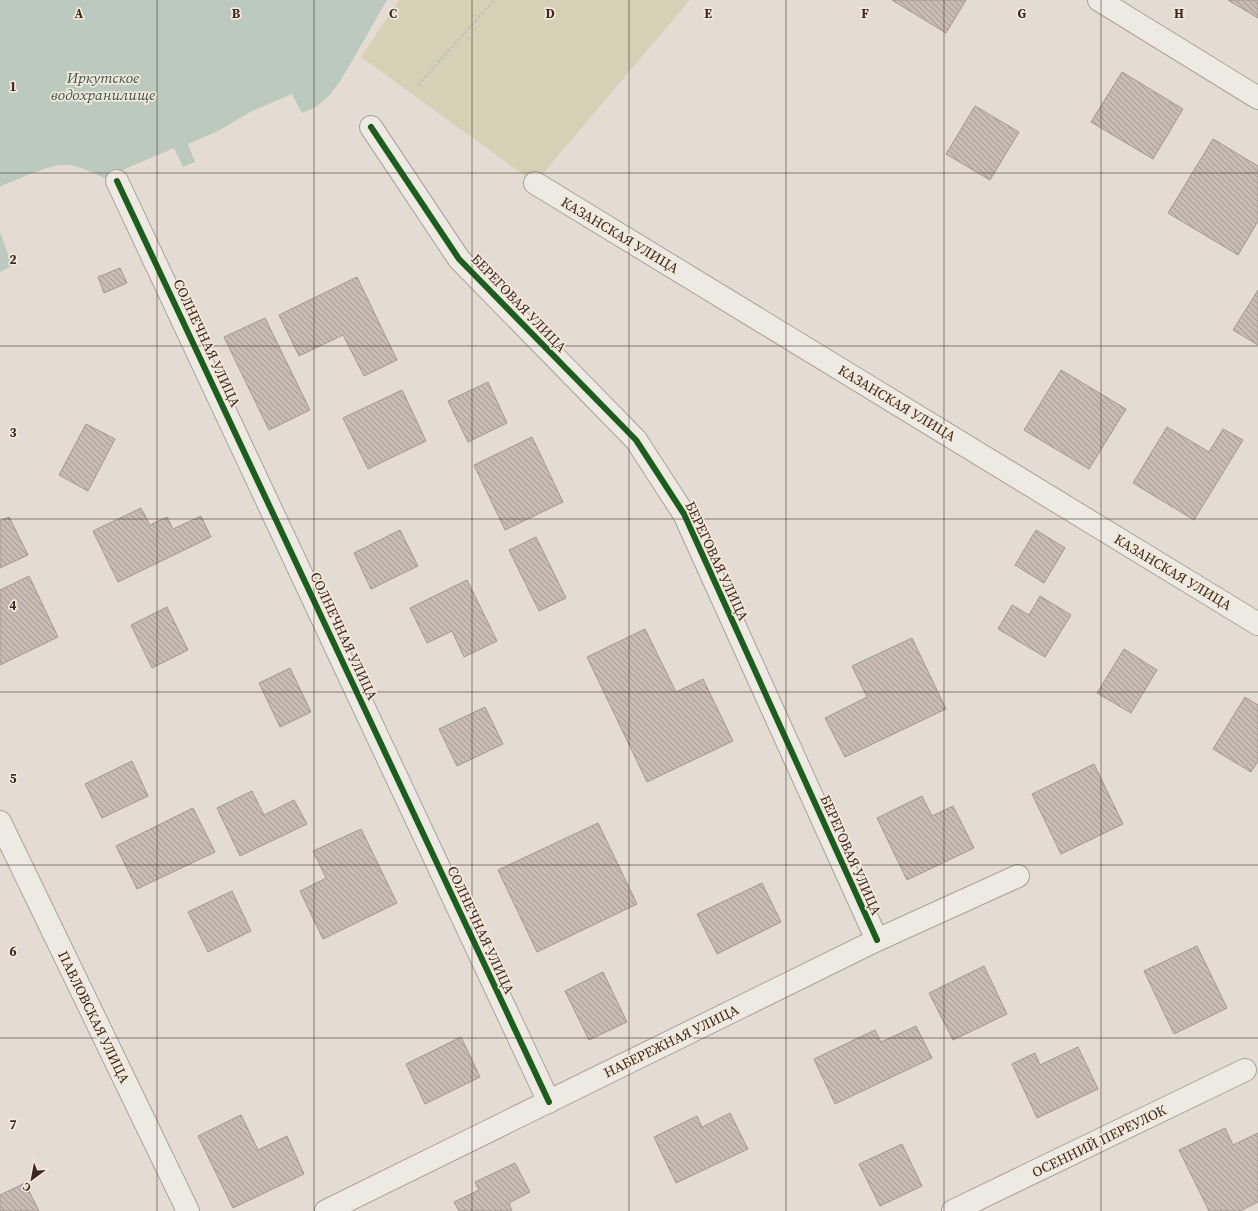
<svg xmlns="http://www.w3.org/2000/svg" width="1258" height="1211" font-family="'Source Serif 4',serif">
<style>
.green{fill:#d6d1b6}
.water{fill:#bcc9bf}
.building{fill:url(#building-back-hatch);stroke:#a59892}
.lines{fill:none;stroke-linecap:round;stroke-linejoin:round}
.minor-casing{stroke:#aaa29b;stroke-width:24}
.path{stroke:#c6c0ba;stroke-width:2.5;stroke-dasharray:3 2;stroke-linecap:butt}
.minor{stroke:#ede9e3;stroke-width:22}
.cycleway-casing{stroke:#f4e8da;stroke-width:8}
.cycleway{stroke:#1b5e20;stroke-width:6}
.grid{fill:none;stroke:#3a2a22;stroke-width:1;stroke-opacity:0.55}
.labels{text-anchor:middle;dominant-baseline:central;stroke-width:3.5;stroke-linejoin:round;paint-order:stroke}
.street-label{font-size:14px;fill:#3a2a22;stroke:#f4e8da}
.water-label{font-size:15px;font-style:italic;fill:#335850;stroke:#f4e8da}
.grid-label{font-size:13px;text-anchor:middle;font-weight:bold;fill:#3a2a22;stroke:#f4e8da;stroke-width:3.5;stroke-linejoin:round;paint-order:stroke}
</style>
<defs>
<pattern id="building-back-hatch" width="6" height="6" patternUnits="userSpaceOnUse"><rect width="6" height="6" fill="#c8bbb4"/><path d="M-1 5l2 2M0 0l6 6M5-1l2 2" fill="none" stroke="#a39892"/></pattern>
</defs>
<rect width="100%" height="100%" fill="#e4dcd3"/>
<path class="green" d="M399,0H690L535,183L361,57Z"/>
<path class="water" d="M0,0H387L341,80L328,97L316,107L302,113L292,94L252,111L218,131L188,144L195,162L183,167L174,148L104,178C93,173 82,167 69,165C53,162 17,180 1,186L0,188Z
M0,232L12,266L0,272Z"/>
<path class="building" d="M892,0H966L946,33Z
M1228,0H1258V18Z
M1122,72L1183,109L1153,159L1091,122Z
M975,106L1019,132L990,180L946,154Z
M1213,139L1258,166V221L1238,255L1168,213Z
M120,268L127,283L104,293L98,277Z
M357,277L397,360L364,376L343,335L299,356L279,315Z
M1258,290V345L1233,330Z
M265,318L310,410L269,430L224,337Z
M1061,370L1126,409L1089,469L1024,430Z
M488,382L507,423L468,442L448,401Z
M402,390L426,441L368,469L343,418Z
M86,424L115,439L88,491L59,475Z
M1167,427L1209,452L1223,429L1243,440L1194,520L1133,483Z
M532,437L563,502L505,530L474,465Z
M141,508L150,525L167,517L173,529L201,516L211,537L118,582L93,531Z
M9,517L28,555L0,568V521Z
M400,530L418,566L371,589L354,553Z
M1036,530L1065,548L1044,583L1015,565Z
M536,537L566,598L539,611L509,550Z
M29,576L58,637L0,665V590Z
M467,580L497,641L464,657L452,631L427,643L410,608Z
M1040,596L1071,615L1045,657L998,629L1012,605L1029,615Z
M167,607L188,650L152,668L131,625Z
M645,629L676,692L703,679L733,741L647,782L587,657Z
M912,638L946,709L845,757L825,718L867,697L852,666Z
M1124,649L1157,670L1131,713L1097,693Z
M290,668L311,712L280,727L259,683Z
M1245,697L1258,705V761L1251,772L1213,749Z
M485,707L503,744L457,766L439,729Z
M132,761L148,796L102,818L85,784Z
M1094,764L1123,824L1061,854L1032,794Z
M252,791L264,815L294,800L307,824L240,856L217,808Z
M922,796L932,816L953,806L974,848L907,880L877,818Z
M193,808L215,852L137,889L116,846Z
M598,823L637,904L537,952L498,870Z
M361,829L397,903L323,939L300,891L326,878L313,851Z
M762,883L781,922L717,954L697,914Z
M232,891L251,931L208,952L188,912Z
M1197,946L1227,1008L1174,1034L1144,971Z
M984,966L1007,1014L953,1040L929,993Z
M603,972L627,1022L589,1040L565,991Z
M916,1026L932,1058L835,1104L814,1059L875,1030L881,1042Z
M461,1037L480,1077L425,1104L406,1064Z
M1078,1047L1098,1089L1037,1118L1012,1064L1035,1053L1040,1065Z
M730,1113L748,1149L676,1183L654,1137L697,1116L702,1127Z
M241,1115L258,1150L287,1136L304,1174L233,1208L198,1136Z
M1225,1128L1233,1145L1258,1133V1202L1240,1211H1209L1179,1150Z
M902,1144L922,1186L880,1206L859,1164Z
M515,1163L530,1192L509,1203L512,1211H459L454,1202L479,1190L475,1182Z
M25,1183L39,1211H0V1195Z"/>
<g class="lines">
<defs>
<path id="minor" d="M1099,0L1258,98
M371,127L459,259L636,440L684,514L877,940
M117,181L549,1102
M535,183L1258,624
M0,822L188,1211
M326,1211L877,940L1018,876
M953,1211L1245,1070"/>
</defs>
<use href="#minor" class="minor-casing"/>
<path class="path" d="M418,85L494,0"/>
<use href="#minor" class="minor"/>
<defs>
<path id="cycleway" d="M371,127L459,259L636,440L684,514L877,940
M117,181L549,1102"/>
</defs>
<use href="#cycleway" class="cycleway-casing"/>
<use href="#cycleway" class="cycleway"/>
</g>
<path class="grid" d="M157,0V1211M314,0V1211M472,0V1211M629,0V1211M786,0V1211M944,0V1211M1101,0V1211M0,173H1258M0,346H1258M0,519H1258M0,692H1258M0,865H1258M0,1038H1258"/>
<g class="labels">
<g class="street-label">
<text transform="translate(620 235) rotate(31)">КАЗАНСКАЯ УЛИЦА</text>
<text transform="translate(519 303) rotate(46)">БЕРЕГОВАЯ УЛИЦА</text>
<text transform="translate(207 343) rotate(65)">СОЛНЕЧНАЯ УЛИЦА</text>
<text transform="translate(897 403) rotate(31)">КАЗАНСКАЯ УЛИЦА</text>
<text transform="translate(717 561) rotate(65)">БЕРЕГОВАЯ УЛИЦА</text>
<text transform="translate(1173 572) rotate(31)">КАЗАНСКАЯ УЛИЦА</text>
<text transform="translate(344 636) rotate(65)">СОЛНЕЧНАЯ УЛИЦА</text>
<text transform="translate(851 855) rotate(66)">БЕРЕГОВАЯ УЛИЦА</text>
<text transform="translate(481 930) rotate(65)">СОЛНЕЧНАЯ УЛИЦА</text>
<text transform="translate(94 1017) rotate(64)">ПАВЛОВСКАЯ УЛИЦА</text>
<text transform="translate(671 1041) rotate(-26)">НАБЕРЕЖНАЯ УЛИЦА</text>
<text transform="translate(1099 1141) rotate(-26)">ОСЕННИЙ ПЕРЕУЛОК</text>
</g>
<g class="water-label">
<text x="103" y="77">Иркутское<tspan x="103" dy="17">водохранилище</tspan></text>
</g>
</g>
<g class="grid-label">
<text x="79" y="18">A</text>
<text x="236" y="18">B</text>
<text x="393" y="18">C</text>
<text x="550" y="18">D</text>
<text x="708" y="18">E</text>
<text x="865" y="18">F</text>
<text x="1022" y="18">G</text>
<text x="1179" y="18">H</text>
<text x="13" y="91">1</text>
<text x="13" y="264">2</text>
<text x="13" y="437">3</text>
<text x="13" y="610">4</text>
<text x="13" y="783">5</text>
<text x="13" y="956">6</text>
<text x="13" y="1129">7</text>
</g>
<g transform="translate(32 1179) rotate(212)" stroke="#f4e8da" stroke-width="3" paint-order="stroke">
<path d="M0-3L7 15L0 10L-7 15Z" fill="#3a2a22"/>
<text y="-6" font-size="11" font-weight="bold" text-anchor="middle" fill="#3a2a22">С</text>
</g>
</svg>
